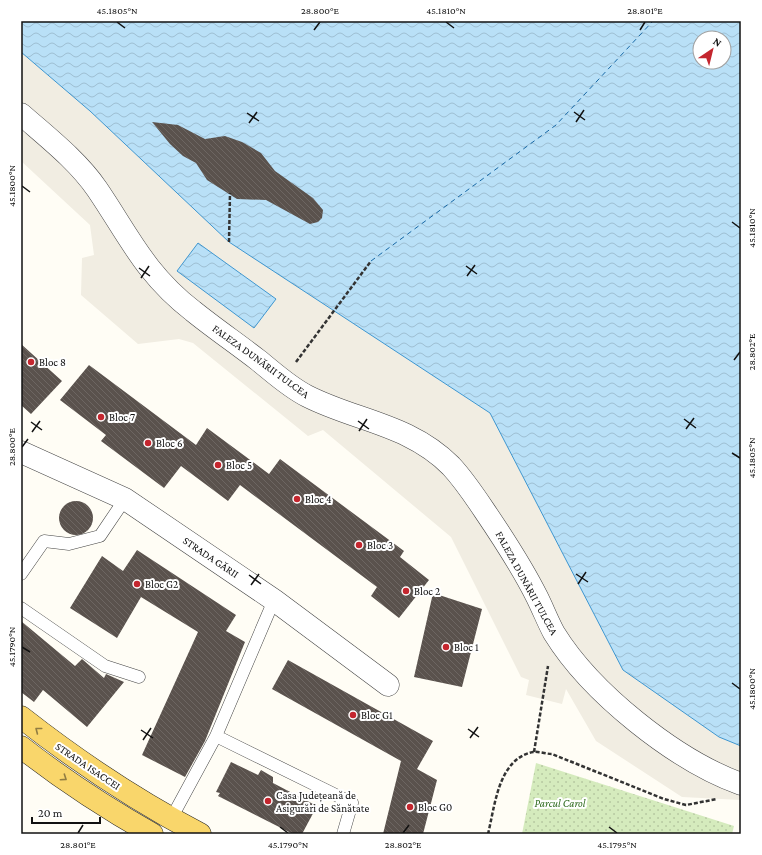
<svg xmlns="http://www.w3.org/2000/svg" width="762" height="855" font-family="'Crimson Pro',serif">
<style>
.park{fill:url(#park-dots)}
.plaza{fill:#f1ede2}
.water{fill:url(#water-waves);stroke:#3f96cf;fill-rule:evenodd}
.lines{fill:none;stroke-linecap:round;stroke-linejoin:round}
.ferry{stroke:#1768a6;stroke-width:1;stroke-dasharray:5 4;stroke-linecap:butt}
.building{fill:url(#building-back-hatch)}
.lane-casing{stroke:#444;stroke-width:13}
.street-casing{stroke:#444;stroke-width:23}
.primary-casing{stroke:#222;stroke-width:23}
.path{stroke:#333;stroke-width:2.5;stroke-dasharray:4 2;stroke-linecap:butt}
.lane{stroke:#fff;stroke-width:12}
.street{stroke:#fff;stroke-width:22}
.primary{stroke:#f9d66b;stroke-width:22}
.oneway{stroke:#917d42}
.ticks{fill:none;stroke:#111;stroke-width:1.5}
.poi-dot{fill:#c4262e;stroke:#fff;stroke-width:1.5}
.labels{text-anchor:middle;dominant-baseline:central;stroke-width:4;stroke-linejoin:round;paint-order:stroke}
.street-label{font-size:11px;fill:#111;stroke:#fff}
.poi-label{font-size:11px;fill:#111;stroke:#fff;text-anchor:start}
.park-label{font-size:11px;font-style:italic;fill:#2f6b1f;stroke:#fff}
.neatline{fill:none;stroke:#111;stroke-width:1.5}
.ticks-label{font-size:10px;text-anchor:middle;fill:#111}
</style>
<defs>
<pattern id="park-dots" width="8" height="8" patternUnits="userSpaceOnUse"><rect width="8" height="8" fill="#d5ebbd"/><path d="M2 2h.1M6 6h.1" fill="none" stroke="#b6c8a1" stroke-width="1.8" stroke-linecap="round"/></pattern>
<pattern id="water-waves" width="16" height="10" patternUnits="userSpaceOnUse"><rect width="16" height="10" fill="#b9e0f7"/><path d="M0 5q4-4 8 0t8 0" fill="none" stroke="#9ebfd3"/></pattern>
<pattern id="building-back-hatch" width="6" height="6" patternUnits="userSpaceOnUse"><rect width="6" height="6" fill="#5a524d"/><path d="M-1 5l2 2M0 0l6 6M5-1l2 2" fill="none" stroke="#6d6662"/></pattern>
</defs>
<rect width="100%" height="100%" fill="#fffdf5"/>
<path class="park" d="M536,763L734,826L732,834H522Z"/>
<path class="plaza" d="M21,52L90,111L229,242L490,413L623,670L719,737L741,746V800L682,797L596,741L566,689L562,704L526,695L529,680L521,677L451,537L323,430L308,436L193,343L179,339L138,344L81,295L82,258L94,255L90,225L21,161Z"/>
<path class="water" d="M21,21H741V746L719,737L623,670L490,413L229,242L90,111L21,52ZM700,38H724V62H700Z
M198,243L276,299L254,328L177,271Z"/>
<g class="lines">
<path class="ferry" d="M371,261L556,125L653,21"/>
</g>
<path class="building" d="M152,122L178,125L205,139L225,136L242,142L261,153L275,171L313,198L323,210L322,218L318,222L310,224L266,200L237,199L207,180L196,163L183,156L170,144Z
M21,344L62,381L31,414L21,405Z
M89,365L196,445L207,428L269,474L280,459L404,551L400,557L429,580L399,618L371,596L377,587L240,485L228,501L181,466L164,488L101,441L106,435L60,400Z
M59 518a17 17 0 1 1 34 0a17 17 0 1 1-34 0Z
M137,550L236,615L226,631L245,642L205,741L185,777L142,755L198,632L141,597L117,638L70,608L102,556L123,571Z
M433,593L482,609L462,687L414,677Z
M21,621L75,666L82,659L104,678L106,674L124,682L87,727L43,690L34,702L21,692Z
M288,660L433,741L417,769L437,780L423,834H383L401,761L272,689Z
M231,762L258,775L261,770L273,777V783L317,806L302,834H293L218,796L220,793L216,792Z"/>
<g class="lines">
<defs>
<path id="lane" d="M21,574L44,541L69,544L100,536L125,499
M21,608L105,666L139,677
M216,736L352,803L343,834
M171,819L216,736L274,600"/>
<path id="street" d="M21,114C47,137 77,160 97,189C129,236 145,274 193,311C214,328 236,343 258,360C273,372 289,387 307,396C356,421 409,424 451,466C463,479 474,495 484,510C503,538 522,567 537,597C543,609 548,622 554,633C591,693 675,760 741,784
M21,452L125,499L274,600L388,685"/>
<path id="primary" d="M21,717C77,761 137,801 200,834
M21,747C62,779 106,808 152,834"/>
</defs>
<use href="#lane" class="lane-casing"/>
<use href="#street" class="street-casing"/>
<use href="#primary" class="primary-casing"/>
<path class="path" d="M229,242L230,193
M296,362L371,261
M534,752L548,666
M488,834C495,806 498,759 533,752C538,751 546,754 552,754L664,799L686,805L717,799"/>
<use href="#lane" class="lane"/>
<use href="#street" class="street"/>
<use href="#primary" class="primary"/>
</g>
<defs><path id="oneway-chevron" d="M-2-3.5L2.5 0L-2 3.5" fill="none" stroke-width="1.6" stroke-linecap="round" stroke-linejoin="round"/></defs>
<g class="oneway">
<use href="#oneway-chevron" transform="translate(38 730) rotate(-142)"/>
<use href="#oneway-chevron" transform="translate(64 778) rotate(34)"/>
</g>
<path class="ticks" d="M117,22L125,28M446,22L454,28M314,30L320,22M640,30L645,22M574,112L585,120M247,113L259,121M576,122L584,110M249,123L257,112M22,186L30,192M732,222L740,228M466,266L477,274M139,268L150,276M467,276L475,265M141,278L149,266M734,360L740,352M684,419L696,428M358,421L369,429M31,422L42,430M686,429L694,418M359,431L367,419M32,432L40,421M22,447L28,439M732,453L740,458M576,574L588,582M249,575L261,584M578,584L586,572M251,585L259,574M22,647L30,652M732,683L740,689M468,729L479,737M141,730L153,738M470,738L478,727M143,740L151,728M280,827L288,833M609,827L617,833M78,833L83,825M403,833L409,825"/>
<g class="poi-dot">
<circle cx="31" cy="362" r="4"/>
<circle cx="101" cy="417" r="4"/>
<circle cx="148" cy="443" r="4"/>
<circle cx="218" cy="465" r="4"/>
<circle cx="297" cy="499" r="4"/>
<circle cx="359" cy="545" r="4"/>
<circle cx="137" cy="584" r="4"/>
<circle cx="406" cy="591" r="4"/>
<circle cx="446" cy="647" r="4"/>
<circle cx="353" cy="715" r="4"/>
<circle cx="268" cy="801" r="4"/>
<circle cx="410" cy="807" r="4"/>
</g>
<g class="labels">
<g class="street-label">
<text transform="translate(261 361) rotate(36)">FALEZA DUNĂRII TULCEA</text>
<text transform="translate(211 557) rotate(34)">STRADA GĂRII</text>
<text transform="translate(527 583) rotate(61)">FALEZA DUNĂRII TULCEA</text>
<text transform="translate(88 766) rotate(34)">STRADA ISACCEI</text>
</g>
<g class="poi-label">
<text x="39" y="362">Bloc 8</text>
<text x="109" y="417">Bloc 7</text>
<text x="156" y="443">Bloc 6</text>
<text x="226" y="465">Bloc 5</text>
<text x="305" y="499">Bloc 4</text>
<text x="367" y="545">Bloc 3</text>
<text x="145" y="584">Bloc G2</text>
<text x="414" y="591">Bloc 2</text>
<text x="454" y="647">Bloc 1</text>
<text x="361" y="715">Bloc G1</text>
<text x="276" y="795">Casa Județeană de<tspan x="276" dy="13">Asigurări de Sănătate</tspan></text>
<text x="418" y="807">Bloc G0</text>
</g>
<g class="park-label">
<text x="560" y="803">Parcul Carol</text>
</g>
</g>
<rect width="762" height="855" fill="none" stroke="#ffffff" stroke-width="44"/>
<g transform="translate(712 50) rotate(35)"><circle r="19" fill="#ffffff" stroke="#a0a0a0"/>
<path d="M0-3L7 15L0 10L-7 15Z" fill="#c4262e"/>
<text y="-6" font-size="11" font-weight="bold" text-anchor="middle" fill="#111111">N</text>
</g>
<path d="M32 817v6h68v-6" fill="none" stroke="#111111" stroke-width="2"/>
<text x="38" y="817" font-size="12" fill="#111111" stroke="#ffffff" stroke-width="3" paint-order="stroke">20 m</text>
<rect x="22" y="22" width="718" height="811" class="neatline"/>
<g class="ticks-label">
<text x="117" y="14">45.1805°N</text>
<text x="320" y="14">28.800°E</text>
<text x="446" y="14">45.1810°N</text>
<text x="645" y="14">28.801°E</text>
<text transform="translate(11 186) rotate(-90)" y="4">45.1800°N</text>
<text transform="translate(751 228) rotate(-90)" y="4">45.1810°N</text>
<text transform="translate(751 352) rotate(-90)" y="4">28.802°E</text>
<text transform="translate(11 447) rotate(-90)" y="4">28.800°E</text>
<text transform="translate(751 458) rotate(-90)" y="4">45.1805°N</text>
<text transform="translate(11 647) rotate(-90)" y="4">45.1790°N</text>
<text transform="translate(751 689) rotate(-90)" y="4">45.1800°N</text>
<text x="78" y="848">28.801°E</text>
<text x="288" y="848">45.1790°N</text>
<text x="403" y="848">28.802°E</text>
<text x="617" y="848">45.1795°N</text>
</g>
</svg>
